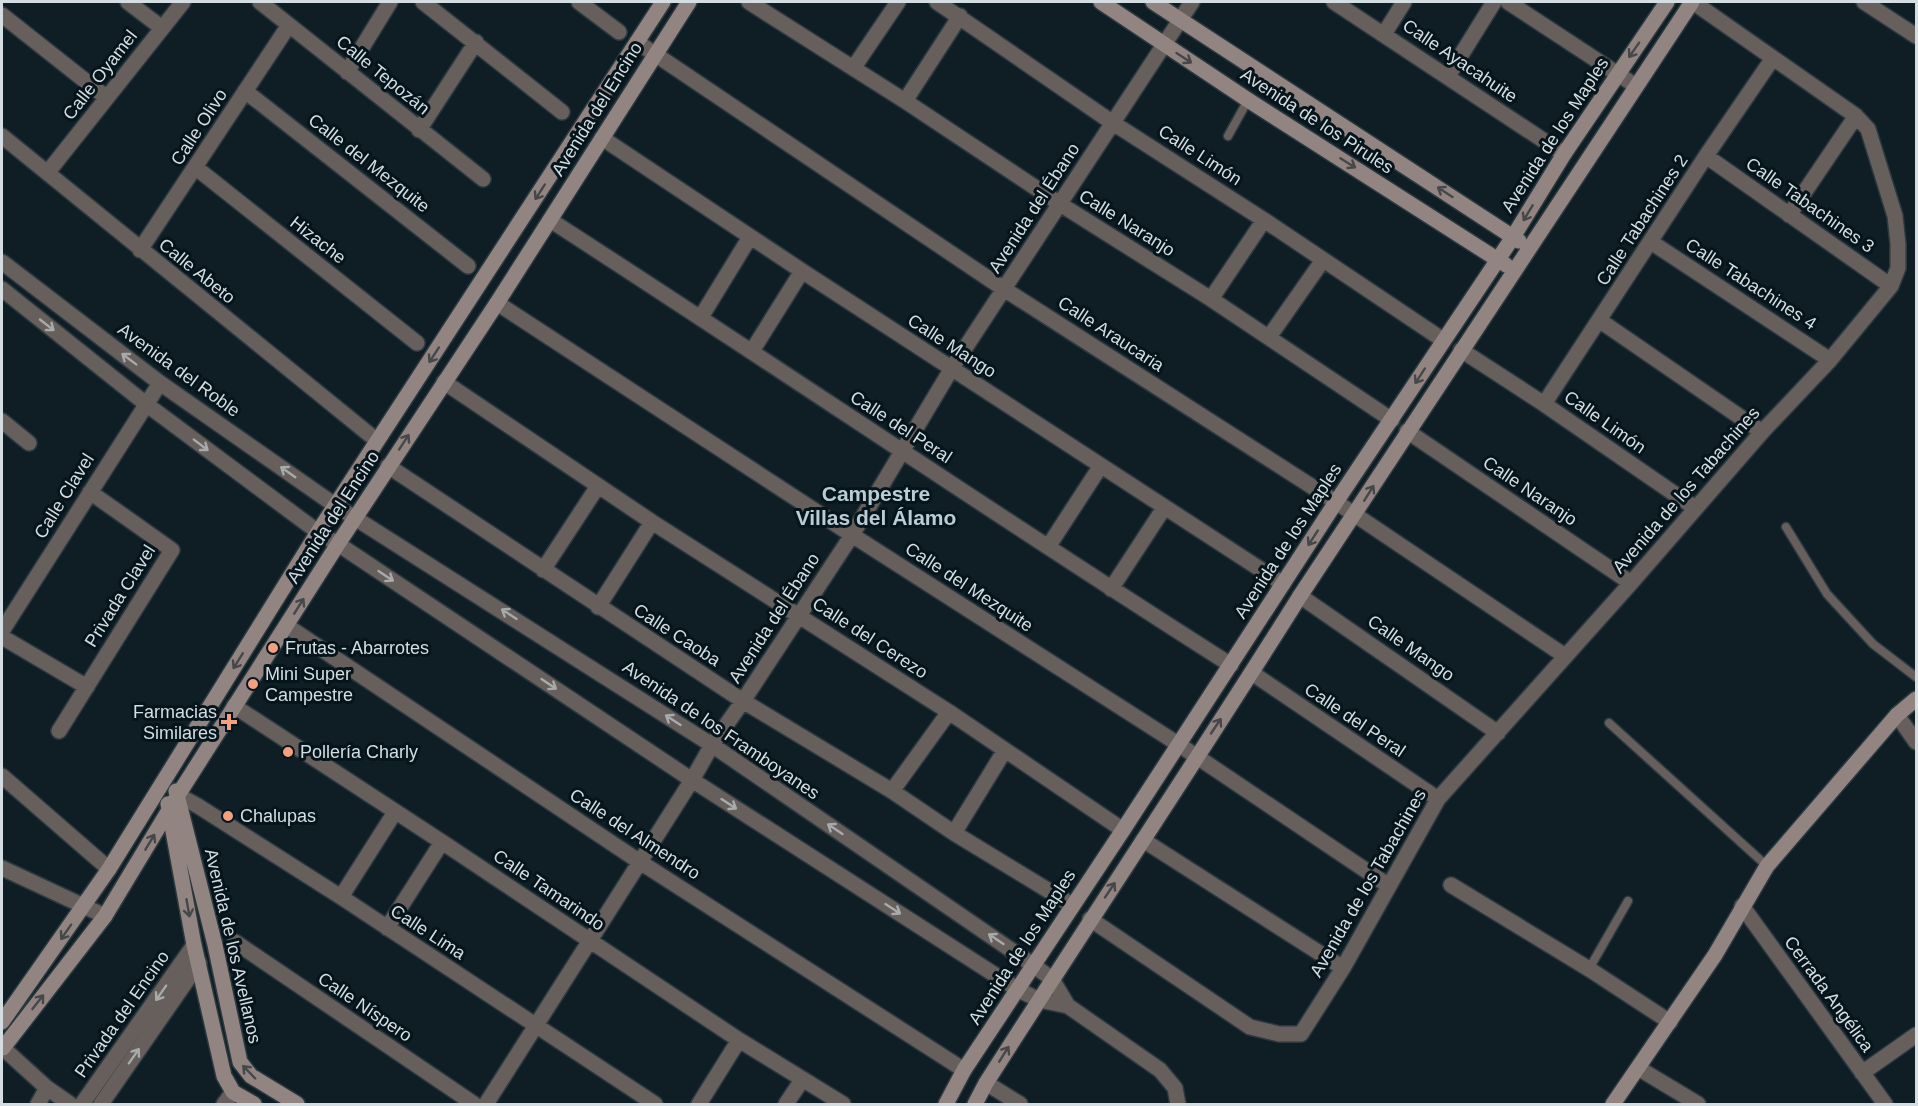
<svg xmlns="http://www.w3.org/2000/svg" width="1918" height="1106" font-family="Helvetica,sans-serif">
<style>
.lines{fill:none;stroke-linecap:round;stroke-linejoin:round}
.lane-casing{stroke:#2b393f;stroke-width:11}
.street-casing{stroke:#2b393f;stroke-width:18}
.secondary-casing{stroke:#2b393f;stroke-width:18}
.lane{stroke:#665f5c;stroke-width:8}
.street{stroke:#665f5c;stroke-width:15}
.secondary{stroke:#928581;stroke-width:15}
.oneway{stroke:#454749}
.oneway2{stroke:#a8abac}
.poi-dot{fill:#f2a080;stroke:#06151b;stroke-width:2}
.labels{text-anchor:middle;dominant-baseline:central;stroke-width:6;stroke-linejoin:round;paint-order:stroke}
.street-label{font-size:18px;fill:#d4dee2;stroke:#06151b}
.poi-label{font-size:18px;fill:#d4dee2;stroke:#06151b;text-anchor:start}
.quarter-label{font-size:21px;font-weight:bold;fill:#bacdd6;stroke:#06151b}
</style>
<rect width="100%" height="100%" fill="#0f1e25"/>
<g class="lines">
<defs>
<path id="lane" d="M1228,136L1248,100
M1786,527L1827,594L1873,644L1916,677
M1609,723L1767,866
M1589,969L1628,901"/>
<path id="street" d="M128,2L162,28
M260,2L483,179
M423,2L562,112
M579,2L619,32
M749,2L905,101L1060,204L1211,299L1392,420
M937,2L1113,123L1264,220L1443,340
M1334,2L1564,154
M1508,2L1636,86
M1864,2L1916,36
M2,15L107,98
M1384,34L1404,2
M637,42L1004,289L1336,502L1565,656
M854,67L898,2
M347,72L390,2
M1448,76L1494,2
M245,91L468,266
M905,101L960,16
M419,130L476,42
M2,136L370,435
M602,138L802,271L1283,584
M1706,156L1891,286
M195,167L417,343
M48,172L183,2
M1789,215L1856,116
M550,220C778,367 1002,520 1231,665
M1651,242L1830,360
M140,250L289,25
M2,262L160,383L336,506L712,745L1033,965L1052,979L1068,1006L1160,1070L1175,1088L1178,1104
M2,289L146,404L318,532L338,544L692,780L1017,989L1039,1000L1068,1006
M1211,299L1264,220
M497,303L852,535L1178,744L1389,886
M701,317L750,237
M1599,320L1762,432
M1269,337L1323,260
M1461,350L1544,404L1695,508
M752,351L802,271
M444,382L652,522L949,712L1123,830
M1544,404L1706,156L1773,58
M2,421L29,443
M1407,431L1631,583
M388,466L743,701L892,791L954,833L1072,905
M1048,547L1100,467
M543,570L598,486
M1111,589L1164,508
M1300,596L1498,733
M598,607L652,522
M287,626L640,862L964,1070
M2,631L160,383
M2,637L87,687
M1252,673L1438,799
M234,706L442,842L739,1040L843,1104
M1897,715L1916,742
M59,731L172,550L90,492
M2,776L109,869
M892,791L949,712
M178,795L198,806L341,897L655,1104
M954,833L1005,750
M1143,840L1343,968
M2,868L105,916
M1451,885L1589,969L1670,1022
M341,897L395,812
M1742,906L1885,1104
M1090,919L1250,1027L1279,1034H1301L1343,968L1438,799L1631,583L1762,432L1830,360L1891,286L1898,268V244L1895,216L1868,129L1856,116L1693,2
M387,928L442,842
M235,942L474,1104
M3,1048L47,1088L70,1104
M1638,1068L1698,1104
M1862,1073L1916,1035
M986,1083L1020,1104
M38,1104L47,1088
M82,1104L194,945
M101,1104L199,963
M224,1104L233,1092
M486,1104L692,780L712,745L743,701L852,535L952,368L1192,2
M699,1104L739,1040
M786,1104L802,1080"/>
<path id="secondary" d="M1101,2L1248,100L1506,265
M1153,2L1519,241
M176,791L215,945L240,1062L251,1076L297,1104
M168,804L194,945L224,1076L233,1092L254,1104
M2,1022L109,869L318,532L663,2
M2,1047L3,1048L105,916L178,795L338,544L497,303L689,2
M946,1104L964,1070L1123,830L1336,502L1513,237L1564,154L1667,2
M975,1104L986,1083C1090,920 1197,760 1300,596L1692,2
M1613,1104L1715,955L1767,866L1897,715L1916,699"/>
</defs>
<use href="#lane" class="lane-casing"/>
<use href="#street" class="street-casing"/>
<use href="#secondary" class="secondary-casing"/>
<use href="#lane" class="lane"/>
<use href="#street" class="street"/>
<use href="#secondary" class="secondary"/>
</g>
<defs><path id="oneway-shaft" d="M-6 0H5M1.5-3L5.5 0L1.5 3" fill="none" stroke-width="1.6" stroke-linecap="round" stroke-linejoin="round" transform="scale(1.5)"/></defs>
<g class="oneway">
<use href="#oneway-shaft" transform="translate(1634 50) rotate(125)"/>
<use href="#oneway-shaft" transform="translate(1184 58) rotate(33)"/>
<use href="#oneway-shaft" transform="translate(1348 163) rotate(32)"/>
<use href="#oneway-shaft" transform="translate(540 192) rotate(123)"/>
<use href="#oneway-shaft" transform="translate(1445 192) rotate(-147)"/>
<use href="#oneway-shaft" transform="translate(1528 213) rotate(121)"/>
<use href="#oneway-shaft" transform="translate(434 355) rotate(123)"/>
<use href="#oneway-shaft" transform="translate(1420 376) rotate(123)"/>
<use href="#oneway-shaft" transform="translate(404 442) rotate(-57)"/>
<use href="#oneway-shaft" transform="translate(1369 493) rotate(-58)"/>
<use href="#oneway-shaft" transform="translate(1313 538) rotate(123)"/>
<use href="#oneway-shaft" transform="translate(299 606) rotate(-58)"/>
<use href="#oneway-shaft" transform="translate(238 661) rotate(122)"/>
<use href="#oneway-shaft" transform="translate(1216 726) rotate(-56)"/>
<use href="#oneway-shaft" transform="translate(150 842) rotate(-59)"/>
<use href="#oneway-shaft" transform="translate(1110 890) rotate(-56)"/>
<use href="#oneway-shaft" transform="translate(188 908) rotate(80)"/>
<use href="#oneway-shaft" transform="translate(66 932) rotate(125)"/>
<use href="#oneway-shaft" transform="translate(38 1002) rotate(-52)"/>
<use href="#oneway-shaft" transform="translate(1004 1054) rotate(-58)"/>
<use href="#oneway-shaft" transform="translate(249 1072) rotate(-134)"/>
</g>
<g class="oneway2">
<use href="#oneway-shaft" transform="translate(47 325) rotate(38)"/>
<use href="#oneway-shaft" transform="translate(129 359) rotate(-143)"/>
<use href="#oneway-shaft" transform="translate(201 445) rotate(37)"/>
<use href="#oneway-shaft" transform="translate(288 472) rotate(-145)"/>
<use href="#oneway-shaft" transform="translate(386 576) rotate(34)"/>
<use href="#oneway-shaft" transform="translate(509 614) rotate(-147)"/>
<use href="#oneway-shaft" transform="translate(549 684) rotate(34)"/>
<use href="#oneway-shaft" transform="translate(673 720) rotate(-147)"/>
<use href="#oneway-shaft" transform="translate(729 804) rotate(33)"/>
<use href="#oneway-shaft" transform="translate(835 829) rotate(-146)"/>
<use href="#oneway-shaft" transform="translate(893 909) rotate(33)"/>
<use href="#oneway-shaft" transform="translate(996 939) rotate(-146)"/>
<use href="#oneway-shaft" transform="translate(161 993) rotate(125)"/>
<use href="#oneway-shaft" transform="translate(134 1056) rotate(-55)"/>
</g>
<g class="poi-dot">
<circle cx="273" cy="648" r="6"/>
<circle cx="253" cy="684" r="6"/>
<path d="M226 713h6v6h6v6h-6v6h-6v-6h-6v-6h6z"/>
<circle cx="288" cy="752" r="6"/>
<circle cx="228" cy="816" r="6"/>
</g>
<g class="labels">
<g class="street-label">
<text transform="translate(1460 61) rotate(34)">Calle Ayacahuite</text>
<text transform="translate(100 75) rotate(-52)">Calle Oyamel</text>
<text transform="translate(383 75) rotate(39)">Calle Tepozán</text>
<text transform="translate(597 109) rotate(-58)">Avenida del Encino</text>
<text transform="translate(1317 121) rotate(33)">Avenida de los Pirules</text>
<text transform="translate(199 127) rotate(-57)">Calle Olivo</text>
<text transform="translate(1555 135) rotate(-57)">Avenida de los Maples</text>
<text transform="translate(1200 155) rotate(33)">Calle Limón</text>
<text transform="translate(369 163) rotate(38)">Calle del Mezquite</text>
<text transform="translate(1810 205) rotate(35)">Calle Tabachines 3</text>
<text transform="translate(1034 208) rotate(-57)">Avenida del Ébano</text>
<text transform="translate(1642 220) rotate(-57)">Calle Tabachines 2</text>
<text transform="translate(1127 223) rotate(32)">Calle Naranjo</text>
<text transform="translate(318 240) rotate(38)">Hizache</text>
<text transform="translate(197 271) rotate(39)">Calle Abeto</text>
<text transform="translate(1751 284) rotate(33)">Calle Tabachines 4</text>
<text transform="translate(1111 334) rotate(33)">Calle Araucaria</text>
<text transform="translate(952 346) rotate(33)">Calle Mango</text>
<text transform="translate(179 370) rotate(36)">Avenida del Roble</text>
<text transform="translate(1605 422) rotate(35)">Calle Limón</text>
<text transform="translate(901 427) rotate(33)">Calle del Peral</text>
<text transform="translate(1686 490) rotate(-49)">Avenida de los Tabachines</text>
<text transform="translate(1530 491) rotate(34)">Calle Naranjo</text>
<text transform="translate(64 496) rotate(-58)">Calle Clavel</text>
<text transform="translate(333 517) rotate(-57)">Avenida del Encino</text>
<text transform="translate(1288 541) rotate(-57)">Avenida de los Maples</text>
<text transform="translate(969 587) rotate(33)">Calle del Mezquite</text>
<text transform="translate(120 596) rotate(-58)">Privada Clavel</text>
<text transform="translate(774 618) rotate(-57)">Avenida del Ébano</text>
<text transform="translate(677 635) rotate(33)">Calle Caoba</text>
<text transform="translate(870 638) rotate(33)">Calle del Cerezo</text>
<text transform="translate(1411 648) rotate(35)">Calle Mango</text>
<text transform="translate(1355 720) rotate(34)">Calle del Peral</text>
<text transform="translate(721 730) rotate(34)">Avenida de los Framboyanes</text>
<text transform="translate(635 834) rotate(33)">Calle del Almendro</text>
<text transform="translate(1368 883) rotate(-60)">Avenida de los Tabachines</text>
<text transform="translate(549 890) rotate(34)">Calle Tamarindo</text>
<text transform="translate(428 932) rotate(33)">Calle Lima</text>
<text transform="translate(233 946) rotate(77)">Avenida de los Avellanos</text>
<text transform="translate(1022 947) rotate(-57)">Avenida de los Maples</text>
<text transform="translate(1829 994) rotate(54)">Cerrada Angélica</text>
<text transform="translate(365 1007) rotate(34)">Calle Níspero</text>
<text transform="translate(122 1014) rotate(-55)">Privada del Encino</text>
</g>
<g class="poi-label">
<text x="285" y="648">Frutas - Abarrotes</text>
<text x="265" y="674">Mini Super<tspan x="265" dy="21">Campestre</tspan></text>
<text x="217" y="712" text-anchor="end">Farmacias<tspan x="217" dy="21">Similares</tspan></text>
<text x="300" y="752">Pollería Charly</text>
<text x="240" y="816">Chalupas</text>
</g>
<g class="quarter-label">
<text x="876" y="493">Campestre<tspan x="876" dy="24">Villas del Álamo</tspan></text>
</g>
</g>
<rect width="1918" height="1106" fill="none" stroke="#d4dee2" stroke-width="6"/>
</svg>
